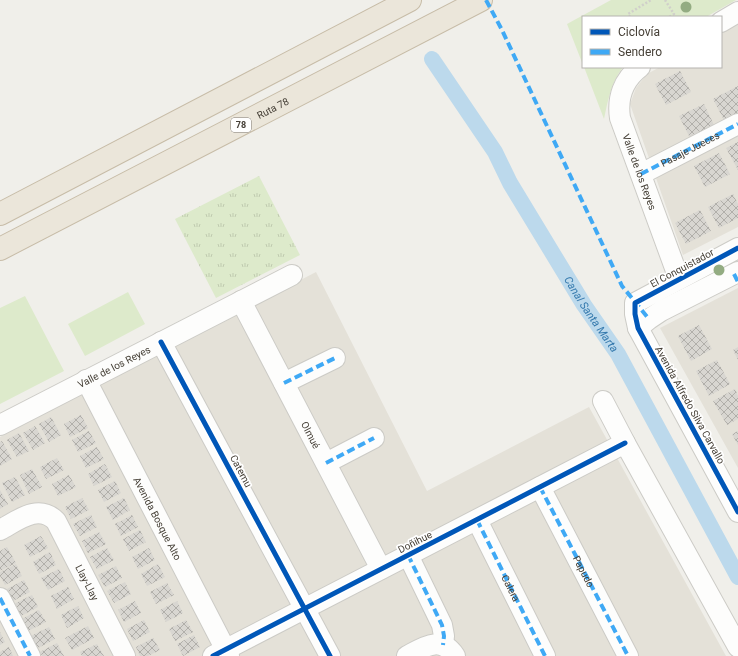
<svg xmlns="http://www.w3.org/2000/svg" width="738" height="656" font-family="Roboto,sans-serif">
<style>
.residential{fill:#e4e1d8}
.grass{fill:url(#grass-tufts)}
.park{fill:#ddeacb}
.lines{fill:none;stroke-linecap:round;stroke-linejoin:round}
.canal{stroke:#bcd9ec;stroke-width:16}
.building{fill:url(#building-cross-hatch)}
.minor-casing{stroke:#cccbc6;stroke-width:22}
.highway-casing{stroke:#c7bca7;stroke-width:24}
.path{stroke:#d0cfca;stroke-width:2.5;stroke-dasharray:2 2;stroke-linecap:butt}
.minor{stroke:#fdfdfc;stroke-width:20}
.highway{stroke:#ebe6da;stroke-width:22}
.quiet{stroke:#3fa9f5;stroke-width:4;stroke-dasharray:8 4;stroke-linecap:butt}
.cycleway-casing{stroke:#fff;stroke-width:8}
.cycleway{stroke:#0057b8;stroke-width:5}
.tree{fill:#93ac82}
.labels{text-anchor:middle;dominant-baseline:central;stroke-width:3.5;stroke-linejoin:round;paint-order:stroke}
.shield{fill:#fff;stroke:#7e7973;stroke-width:1}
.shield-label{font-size:9px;font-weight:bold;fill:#464037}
.street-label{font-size:10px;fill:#464037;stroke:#fff}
.water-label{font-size:11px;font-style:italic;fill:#3479ad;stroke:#fff}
</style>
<defs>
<pattern id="grass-tufts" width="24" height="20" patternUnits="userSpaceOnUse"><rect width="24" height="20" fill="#ddeacb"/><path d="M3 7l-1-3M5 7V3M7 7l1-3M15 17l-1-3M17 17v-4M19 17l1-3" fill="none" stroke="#bfcaaf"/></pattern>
<pattern id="building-cross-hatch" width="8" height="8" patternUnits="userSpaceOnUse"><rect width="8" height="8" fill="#d8d6d1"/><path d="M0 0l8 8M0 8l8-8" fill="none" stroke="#b1afaa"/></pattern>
</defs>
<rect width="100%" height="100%" fill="#f0efea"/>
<path class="residential" d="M738,24V227L683,255L630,104L636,88L647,74L660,67H721V33Z
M316,272L427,491L589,407L726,656H0V437Z
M738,288V468L660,328Z"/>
<path class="grass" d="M259,176L300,255L216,298L175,219Z"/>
<path class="park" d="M611,0H736L706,17H583V65L567,24Z
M584,67H623C611,83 608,100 604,119Z
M128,292L145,324L85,356L68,324Z
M25,296L64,371L0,404V308Z"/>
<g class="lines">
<path class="canal" id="s1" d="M432,59L495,152L510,183L584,305L618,354L738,577"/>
</g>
<path class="building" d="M680,71L691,92L666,105L655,84Z
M738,86V113L724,120L713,99Z
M704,104L714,125L690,138L679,116Z
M738,142V170L726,148Z
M719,153L730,174L705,187L694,166Z
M733,194L738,204V218L719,228L708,207Z
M700,210L711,231L686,244L675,223Z
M699,325L712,349L691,361L678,336Z
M738,347V360L733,350Z
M717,360L730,384L709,396L696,371Z
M735,389L738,396V419L727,425L713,401Z
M81,415L88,428L70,437L64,424Z
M51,417L61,435L49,442L39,424Z
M35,426L45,443L33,450L23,433Z
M89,431L96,443L78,452L72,440Z
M738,431V445L732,434Z
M19,433L29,451L17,457L7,440Z
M2,441L12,459L0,466V442Z
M97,447L104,459L86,468L80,456Z
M57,458L64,470L46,479L40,467Z
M105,464L112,477L94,486L88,474Z
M32,469L42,487L29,494L20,475Z
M69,475L76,487L58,496L52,484Z
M15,477L25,495L12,502L2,483Z
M115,481L121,493L104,502L98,490Z
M0,490L8,504L0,509Z
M82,498L89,510L71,519L65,507Z
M124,498L130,510L113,520L106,507Z
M91,515L97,527L80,536L73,524Z
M132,515L138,527L121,536L115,524Z
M140,530L146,542L129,551L123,539Z
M99,532L106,544L88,553L82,541Z
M41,536L48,548L30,557L24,545Z
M7,547L16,563L0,571V551Z
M107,548L114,560L97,569L90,557Z
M149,548L155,560L138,569L132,557Z
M50,552L56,565L39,574L33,562Z
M16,564L22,576L5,585L0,576V572Z
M158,564L165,577L147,586L141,574Z
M116,566L122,578L105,587L98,575Z
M59,569L65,581L48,590L41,578Z
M24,580L30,592L13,601L7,589Z
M125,582L131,594L114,603L107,591Z
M167,583L174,595L156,604L150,592Z
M68,587L74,599L57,609L51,596Z
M32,595L38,607L21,616L14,604Z
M135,601L141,613L124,622L118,610Z
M177,601L183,613L166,622L160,610Z
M78,606L84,618L67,628L61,615Z
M39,610L46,622L28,631L22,619Z
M144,620L150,632L133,641L127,629Z
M186,620L193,632L175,641L169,629Z
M88,626L94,638L72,650L65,638Z
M49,627L55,639L38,648L31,636Z
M0,632L5,642L0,645Z
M194,635L200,647L183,656L177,644Z
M153,638L160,650L148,656H140L136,647Z
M57,643L64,656H42L40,652Z
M97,644L104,656H82L80,652Z
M9,647L13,656H0V652Z"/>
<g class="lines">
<defs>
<g id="minor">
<path d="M721,22L738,12"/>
<path id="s2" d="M640,67C623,80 617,98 620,118L679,279"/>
<path d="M641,174L738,124"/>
<path d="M738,248L635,303V314L638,328L738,512"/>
<path id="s3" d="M241,301L381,569"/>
<path d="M638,328L649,319L661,311L738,272"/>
<path d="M161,342L330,656"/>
<path id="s4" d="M86,380L229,656"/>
<path d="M284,383L335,358"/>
<path d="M603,401L625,443L738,647"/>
<path id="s5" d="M0,425L292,275"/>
<path d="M326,463L374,438"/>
<path d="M540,487L628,656"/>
<path d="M477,520L545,656"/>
<path id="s6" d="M0,530C17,521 38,503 56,521L125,656"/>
<path d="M408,555L442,625L444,636L443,645"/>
<path d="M0,598L30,656"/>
<path d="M213,656L625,443"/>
<path d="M407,656C424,647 441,635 455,656"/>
</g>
<g id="highway">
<path d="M0,214L410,0"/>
<path id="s7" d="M0,249L481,0"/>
</g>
</defs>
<use href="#minor" class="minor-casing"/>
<use href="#highway" class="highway-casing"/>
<path class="path" d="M665,0L674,14L669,17
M630,17L628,14L651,0"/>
<use href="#minor" class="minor"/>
<use href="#highway" class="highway"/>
<g class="quiet">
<path d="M486,0L502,30L622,286L649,319"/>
<path id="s8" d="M641,174L738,124"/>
<path d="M734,274L738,282"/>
<path d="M284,383L335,358"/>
<path d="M326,463L374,438"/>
<path id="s9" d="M540,487L628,656"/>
<path id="s10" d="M477,520L545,656"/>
<path d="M408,555L442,625L444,636L443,645"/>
<path d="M0,598L30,656"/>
</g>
<defs>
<path id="cycleway" d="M738,248L635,303V314L638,328L738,512
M161,342L330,656
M213,656L625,443"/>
</defs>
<use href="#cycleway" class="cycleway-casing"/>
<use href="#cycleway" class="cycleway"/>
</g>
<g class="tree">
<circle cx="686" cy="7" r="5.5"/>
<circle cx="719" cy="270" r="5.5"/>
</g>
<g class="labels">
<rect class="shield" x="231" y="118" width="20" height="14" rx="3"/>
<g class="shield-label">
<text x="241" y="125">78</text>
</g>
<g class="street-label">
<text stroke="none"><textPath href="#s7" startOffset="307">Ruta 78</textPath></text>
<text stroke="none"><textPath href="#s8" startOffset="55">Pasaje Jueces</textPath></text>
<text stroke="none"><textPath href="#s2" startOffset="115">Valle de los Reyes</textPath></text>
<text transform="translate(682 268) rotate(-28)">El Conquistador</text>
<text stroke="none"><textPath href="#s5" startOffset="128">Valle de los Reyes</textPath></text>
<text transform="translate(690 405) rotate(61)">Avenida Alfredo Silva Carvallo</text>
<text stroke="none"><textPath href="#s3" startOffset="151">Olmué</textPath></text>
<text transform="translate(241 471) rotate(62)">Catemu</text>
<text stroke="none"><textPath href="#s4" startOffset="156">Avenida Bosque Alto</textPath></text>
<text transform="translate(415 542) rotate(-27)">Doñihue</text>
<text stroke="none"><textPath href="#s9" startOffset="95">Papudo</textPath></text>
<text stroke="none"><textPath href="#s6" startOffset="131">Llay-Llay</textPath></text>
<text stroke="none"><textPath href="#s10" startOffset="76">Calera</textPath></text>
</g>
<g class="water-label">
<text stroke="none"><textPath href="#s1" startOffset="301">Canal Santa Marta</textPath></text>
</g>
</g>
<rect x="582" y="16" width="140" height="52" fill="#ffffff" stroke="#b5b3af"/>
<rect x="590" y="29" width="20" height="6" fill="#0057b8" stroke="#b5b3af"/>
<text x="618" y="36" font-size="12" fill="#464037">Ciclovía</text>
<rect x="590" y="49" width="20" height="6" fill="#3fa9f5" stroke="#b5b3af"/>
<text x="618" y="56" font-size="12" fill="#464037">Sendero</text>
</svg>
